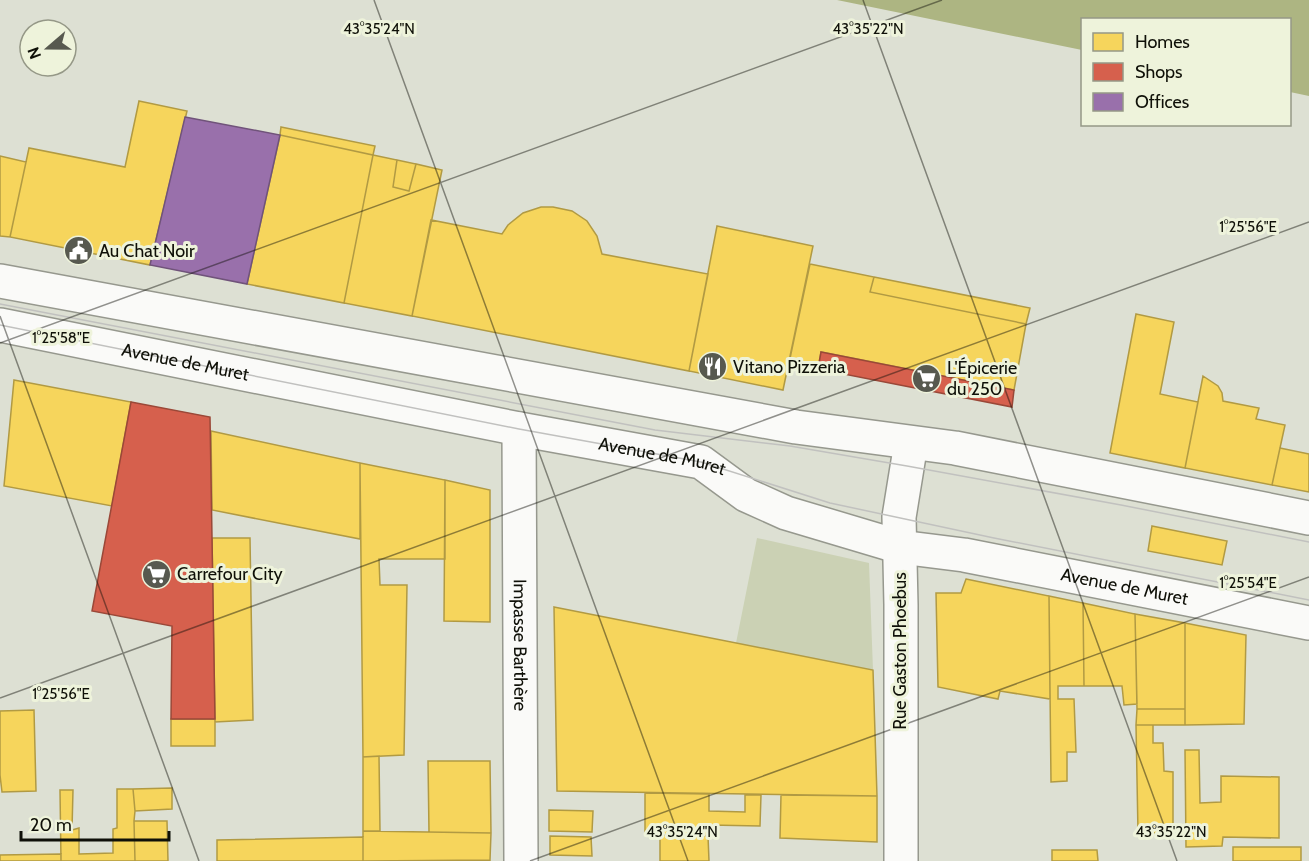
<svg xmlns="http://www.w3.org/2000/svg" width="1309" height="861" font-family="Cabin,sans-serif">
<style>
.green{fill:#cbd1b4}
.water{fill:#adb582}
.homes{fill:#f6d55c;stroke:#b19a43;stroke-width:1.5}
.shops{fill:#d6604d;stroke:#9a4838;stroke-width:1.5}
.offices{fill:#9970ab;stroke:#70537a;stroke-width:1.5}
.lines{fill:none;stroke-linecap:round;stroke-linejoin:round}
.street-casing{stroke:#96988e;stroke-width:36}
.primary-casing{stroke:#96988e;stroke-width:36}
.street{stroke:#fafaf8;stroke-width:33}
.primary{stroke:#fafaf8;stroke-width:33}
.tram{stroke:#c1c1bf;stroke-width:1.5}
.ticks{fill:none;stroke:#0f1008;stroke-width:1.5;stroke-opacity:0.45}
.labels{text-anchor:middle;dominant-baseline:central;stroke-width:6;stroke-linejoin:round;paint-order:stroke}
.poi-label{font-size:18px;fill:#0f1008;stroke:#eef3db;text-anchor:start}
.street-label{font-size:18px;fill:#0f1008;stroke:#eef3db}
.ticks-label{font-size:15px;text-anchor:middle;fill:#0f1008;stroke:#eef3db;stroke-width:6;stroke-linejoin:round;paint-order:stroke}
</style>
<rect width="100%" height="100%" fill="#dde0d3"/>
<path class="green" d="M757,538L869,563L873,670L736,643Z"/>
<path class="water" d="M837,0H1309V96L1290,92V20H1082V50Z"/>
<path class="homes" d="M139,101L187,111L150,265L10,237L29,148L125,167Z
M281,127L375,146L373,155L280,135Z
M280,135L373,155L344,303L247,284Z
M373,155L397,160L393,187L409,191L416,164L442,170L412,316L344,303Z
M0,156L26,162L10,237L0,236Z
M397,160L416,164L409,191L393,187Z
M541,207H553L572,211L587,221L597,236L602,254L708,274L689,371L412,316L431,220L502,234L508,225L523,213Z
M717,226L813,246L783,390L689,371Z
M810,264L874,277L870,292L1026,324L1014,390L821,352L818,369L789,363Z
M874,277L1030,308L1026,324L870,292Z
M1136,314L1174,322L1160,394L1198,402L1185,468L1110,453Z
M1203,376L1218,386L1222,393L1223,401L1259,408L1256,419L1285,425L1272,485L1185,468Z
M14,380L131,402L112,506L4,486Z
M211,431L360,463V539L212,510Z
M1280,448L1309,454V492L1272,485Z
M360,463L445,480V559H379L380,585H407L404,755L363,757Z
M445,480L490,490V622L444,621Z
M1152,526L1227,541L1222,565L1148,551Z
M212,538H250L253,720L215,722Z
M966,579L1049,596L1050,699L1000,691L998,699L938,687L936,593H961Z
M1049,596L1083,603L1084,686H1058V699H1074L1076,752H1067V781L1051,782Z
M1083,603L1135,614L1137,704L1124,705L1122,686H1084Z
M554,607L873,670L877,796L557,791Z
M1135,614L1185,623V709H1137Z
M1185,623L1246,635L1244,724L1185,725Z
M1137,709H1185V725H1136Z
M34,710L36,791L2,792L0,775V711Z
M171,719H215V746H171Z
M1136,725H1153V743H1163L1164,771L1173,772V833H1138Z
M1185,750H1199L1200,803L1221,802V776L1279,777V838L1223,837L1222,846L1186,847Z
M379,756L380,831H363V757Z
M428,761H490L491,833L429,832Z
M172,788V809L135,811L133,789Z
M117,789H133L135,811L134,821L135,861H61L60,790H73L72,830L79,828V854L113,853V829L117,828Z
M645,793L709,794V811L745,812V795H761L760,826L710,825L708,836L645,834Z
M781,795L877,796V842L780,838Z
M549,810L593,811L592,832L549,831Z
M134,821H167L168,861H135Z
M363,831L491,833L490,860L363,861Z
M660,835L708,836L709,861H660Z
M550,836L591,837L592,856L550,855Z
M363,837V861H217V840Z
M1233,847H1301V861H1233Z
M1052,850H1097L1098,861H1052Z
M61,854V861H0V855Z
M490,860V861H397Z"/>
<path class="shops" d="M821,352L1014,390L1012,407L818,369Z
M131,402L210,417L215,719H171L172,626L92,611Z"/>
<path class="offices" d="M185,117L280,135L247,284L150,265Z"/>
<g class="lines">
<defs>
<g id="street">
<path id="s1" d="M519,429L521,861"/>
<path d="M901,861V605L899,517L911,443"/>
</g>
<g id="primary">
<path d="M0,281L796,427L955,448L1309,518"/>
<path id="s2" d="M0,325L519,429L701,462L746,495L786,513L900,547L964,555L1309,623"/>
</g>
</defs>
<use href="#street" class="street-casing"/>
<use href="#primary" class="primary-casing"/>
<use href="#street" class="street"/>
<use href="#primary" class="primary"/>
<g class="tram">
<path d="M0,304L655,430L790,446L907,466L1121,505L1309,542"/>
<path id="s3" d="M0,325L519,429L701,462L830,503L994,538L1309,600"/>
</g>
</g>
<path class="ticks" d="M374,0L688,861M863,0L1177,861M0,316L199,861M0,343L942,0M0,698L1309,222M530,861L1309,577"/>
<defs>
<symbol id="civic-disc" viewBox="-11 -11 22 22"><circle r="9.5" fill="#57594f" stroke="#eef3db"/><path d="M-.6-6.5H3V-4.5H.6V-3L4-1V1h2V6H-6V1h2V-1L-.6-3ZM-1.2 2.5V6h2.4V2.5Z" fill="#fff"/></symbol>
<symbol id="restaurant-disc" viewBox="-11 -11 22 22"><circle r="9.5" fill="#57594f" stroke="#eef3db"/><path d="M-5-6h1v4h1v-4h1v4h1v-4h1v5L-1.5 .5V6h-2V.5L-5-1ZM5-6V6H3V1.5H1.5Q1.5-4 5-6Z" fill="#fff"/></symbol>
<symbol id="supermarket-disc" viewBox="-11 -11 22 22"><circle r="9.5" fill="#57594f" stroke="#eef3db"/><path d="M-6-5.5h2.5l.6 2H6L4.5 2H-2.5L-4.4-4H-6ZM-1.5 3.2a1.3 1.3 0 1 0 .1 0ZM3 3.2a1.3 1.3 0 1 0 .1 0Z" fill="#fff"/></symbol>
</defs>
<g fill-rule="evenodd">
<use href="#civic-disc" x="62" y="234" width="33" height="33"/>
<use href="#restaurant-disc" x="696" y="350" width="33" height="33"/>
<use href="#supermarket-disc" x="910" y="362" width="33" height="33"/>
<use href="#supermarket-disc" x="140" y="558" width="33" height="33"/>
</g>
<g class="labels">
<g class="poi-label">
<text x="99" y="251">Au Chat Noir</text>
<text x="733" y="367">Vitano Pizzeria</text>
<text x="947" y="368">L'Épicerie<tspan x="947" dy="21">du 250</tspan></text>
<text x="177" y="574">Carrefour City</text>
</g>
<g class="street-label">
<text stroke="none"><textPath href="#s3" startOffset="189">Avenue de Muret</textPath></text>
<text stroke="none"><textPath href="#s3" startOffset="675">Avenue de Muret</textPath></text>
<text stroke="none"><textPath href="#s2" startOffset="1161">Avenue de Muret</textPath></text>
<text stroke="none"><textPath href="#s1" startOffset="216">Impasse Barthère</textPath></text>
<text transform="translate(900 651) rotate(-90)">Rue Gaston Phoebus</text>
</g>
</g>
<g class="ticks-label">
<text x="379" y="34">43°35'24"N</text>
<text x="868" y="34">43°35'22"N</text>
<text x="1248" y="232">1°25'56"E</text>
<text x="61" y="343">1°25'58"E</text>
<text x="1248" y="588">1°25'54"E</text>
<text x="61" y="699">1°25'56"E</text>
<text x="682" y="837">43°35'24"N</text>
<text x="1171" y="837">43°35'22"N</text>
</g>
<rect x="1081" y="18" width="210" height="108" fill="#eef3db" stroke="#959887" stroke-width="1.5"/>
<rect x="1093" y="33" width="30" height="18" fill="#f6d55c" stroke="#959887" stroke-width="1.5"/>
<text x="1135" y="48" font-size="18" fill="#0f1008">Homes</text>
<rect x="1093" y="63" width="30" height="18" fill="#d6604d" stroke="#959887" stroke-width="1.5"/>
<text x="1135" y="78" font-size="18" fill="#0f1008">Shops</text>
<rect x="1093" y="93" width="30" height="18" fill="#9970ab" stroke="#959887" stroke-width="1.5"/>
<text x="1135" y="108" font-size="18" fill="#0f1008">Offices</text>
<g transform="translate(48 48) rotate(250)"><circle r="28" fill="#eef3db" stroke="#959887" stroke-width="1.5"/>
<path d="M0-4.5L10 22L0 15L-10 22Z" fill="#57594f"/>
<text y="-9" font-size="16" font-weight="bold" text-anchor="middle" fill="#0f1008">N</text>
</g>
<path d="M21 831v9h148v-9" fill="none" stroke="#0f1008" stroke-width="3"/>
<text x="30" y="831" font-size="18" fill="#0f1008" stroke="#eef3db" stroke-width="4.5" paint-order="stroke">20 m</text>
</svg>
